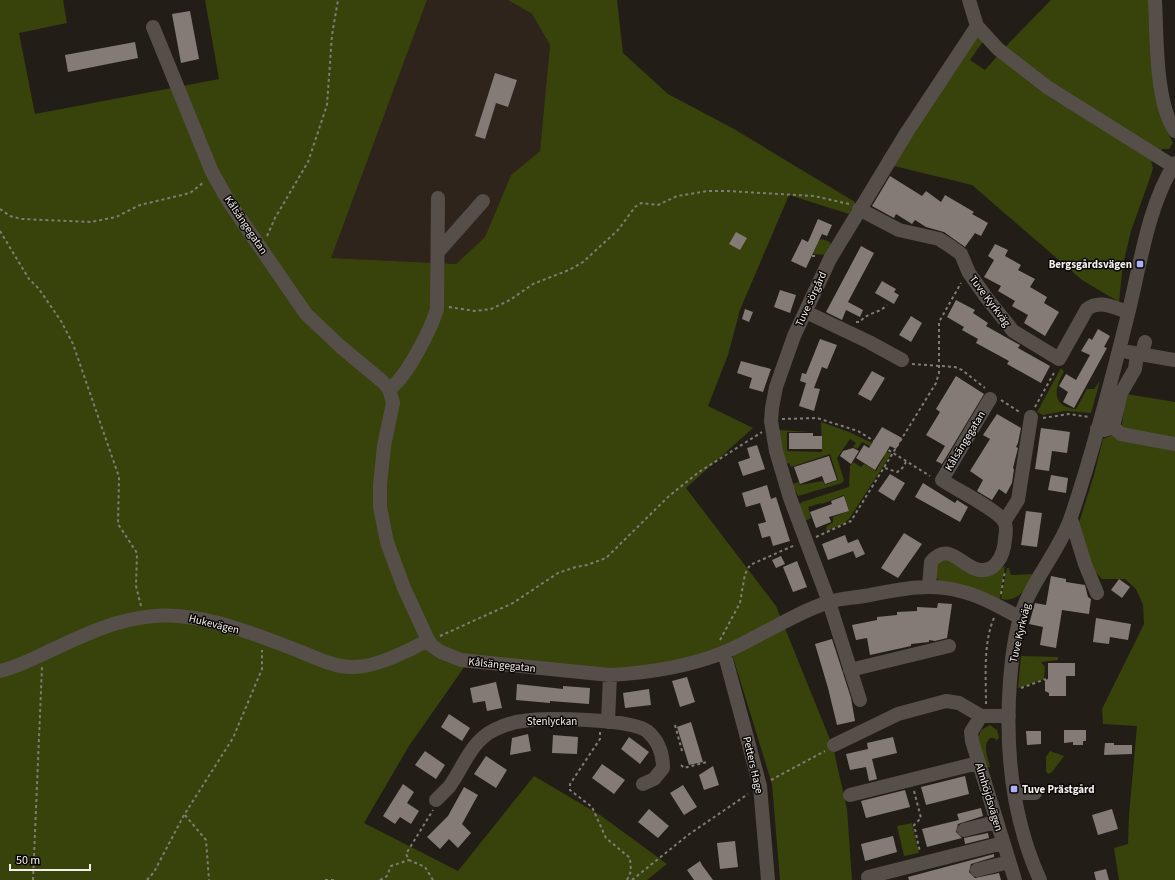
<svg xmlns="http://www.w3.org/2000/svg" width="1175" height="880" font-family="'Source Sans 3',sans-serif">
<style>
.built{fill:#2f241b}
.green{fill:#38420b}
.building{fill:#847b76}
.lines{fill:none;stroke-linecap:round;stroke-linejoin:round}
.path{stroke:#817b77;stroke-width:2;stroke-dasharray:3 3;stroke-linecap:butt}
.minor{stroke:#564e49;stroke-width:14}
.poi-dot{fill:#aeaefb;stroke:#0a0706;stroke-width:1.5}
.labels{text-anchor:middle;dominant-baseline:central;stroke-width:3;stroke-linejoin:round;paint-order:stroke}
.street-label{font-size:11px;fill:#f5f0ed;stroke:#0a0706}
.poi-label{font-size:11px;font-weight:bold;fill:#f5f0ed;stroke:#0a0706;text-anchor:end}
</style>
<rect width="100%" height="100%" fill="#231d18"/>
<path class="built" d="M427,0H508L532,14L550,45L540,151L511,175L485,237L456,264L330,258Z"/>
<path class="green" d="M0,0H63L67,23L19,33L35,114L219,79L205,0H427L331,258L456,264L485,237L511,175L540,151L550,45L532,14L508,0H617L623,53L668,94L734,129L855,202L849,214L789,195L740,310L728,355L708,406L753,428L686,488L776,606L833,747L847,809L852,880H780L772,784L729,644L675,662L615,669L472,656L409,746L364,823L458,871L534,776L600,815L667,864L647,880H0Z
M1051,0H1151L1157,101L1162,121L1173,143L1169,149H1163L1150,156L1153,168L1151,175L1131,231L1123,264L1119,302L1082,280L972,185L890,165L882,159L969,29L984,40L970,60L985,70L1009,43Z
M822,239L830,242L831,246L826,255L813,254L817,245L814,243Z
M1061,368L1064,372C1054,388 1051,407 1076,409L1087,389H1094L1100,381L1091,413L1065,411L1043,415L1037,412Z
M1126,394L1175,402V880H1119L1114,848L1128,844L1129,815L1137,726L1103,724L1102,709L1144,624L1143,605L1136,589L1125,579H1102L1089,565L1076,532L1094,475L1103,439L1121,431Z
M821,422L849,432L872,443L870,446L862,442L857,449L853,447L856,443L850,439L837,458L844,480L842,483L798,496L792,484L799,482L800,485L823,481L825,485L838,480L830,454L791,467L789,463L786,464L780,445L779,430L811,432H787V451L822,452Z
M876,445L891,454L849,519L843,524L827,531L826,529L827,526L833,522V517L849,511L844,495L822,504L821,503L808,507L811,518L805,521L799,505L802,502L849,487L850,466L853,462L861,467L864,464L876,471L884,457L872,449Z
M940,559L997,571L1005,566L1000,599L940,582L936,578L933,569Z
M1007,568H1009L1011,575H1013L1035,574C1026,587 1020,603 1001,599Z
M1021,656L1058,657V660L1041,662L1045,667L1044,679L1018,688Z
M990,725L997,730L999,738L996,741L995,738H990C982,745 988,758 990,767L984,768L977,741L981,730Z
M1050,751L1064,756L1052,772L1048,774L1046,771V757Z
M912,823L919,853L904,856L897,826Z"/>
<path class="building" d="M190,11L199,59L181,63L172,14Z
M135,42L138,58L68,72L65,55Z
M495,73L517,80L508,107L496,103L485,139L475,136Z
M890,176L922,196L926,191L941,202L945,195L974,212L972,214L988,223L981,236L975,233L965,247L944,232L926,227L915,220L912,224L896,214L894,218L872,206Z
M818,219L832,225L827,236L822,234L806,268L791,261L802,239L808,242Z
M736,232L747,238L740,250L729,244Z
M995,244L1008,250L1005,256L1021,265L1018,270L1035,279L1030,287L1047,297L1044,303L1059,312L1045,336L1024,323L1028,315L1012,306L1015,301L998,291L1001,286L984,277L994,260L988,256Z
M861,246L874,253L848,302L863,310L860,317L846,310L842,320L826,312Z
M882,281L896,289L894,292L899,295L894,304L875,293Z
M780,290L796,295L790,313L774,307Z
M956,300L975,310L973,313L988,323L986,326L1020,345L1018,348L1050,366L1041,383L1007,364L1009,361L976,343L978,339L962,330L964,327L947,317Z
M745,309L753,312L749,322L742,319Z
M911,316L922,323L911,342L899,335Z
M1098,329L1110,336L1104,347L1107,348L1074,408L1063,402L1068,392L1059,386L1066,374L1076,380L1090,355L1081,351L1089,338L1092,340Z
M820,339L837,345L827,369L822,367L814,388L820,389L814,411L799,406L806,383L800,381L802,373L806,374Z
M741,361L771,369L763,392L749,388L752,378L737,373Z
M872,371L885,378L871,401L858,394Z
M956,376L984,394L942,464L936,461L945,446L926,435L940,412L936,409Z
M997,414L1021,428L1018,443L1016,447L1018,448L1013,468L1014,469L1012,483L1006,494L999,489L992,500L977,491L983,480L970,471L990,439L983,435Z
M882,427L902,438L896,449L890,446L875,470L856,458L864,445L869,448Z
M1041,428L1070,432L1067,453L1052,451L1049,471L1035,469Z
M789,433H813V436H822V449H789Z
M757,445L765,469L743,476L738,462L750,458L747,448Z
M853,448L859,451L851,464L840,456L843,451Z
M829,456L837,480L825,484L822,476L800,484L794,467Z
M890,474L905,483L894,501L878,491Z
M1051,475L1068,478L1066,493L1048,490Z
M923,483L955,503L957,500L968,507L960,522L915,497Z
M767,485L771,499L776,497L790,541L773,546L770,536L762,538L758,524L766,522L760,503L746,507L742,493Z
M844,496L849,511L829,517L831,522L816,528L810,512L832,504L831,501Z
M1026,511L1042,513L1037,547L1021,545Z
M904,533L922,544L898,578L881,568Z
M845,535L848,543L858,539L865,554L856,558L853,551L828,560L822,544Z
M781,556L785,564L776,568L772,560Z
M797,561L807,587L793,592L783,567Z
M1051,576L1066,579V582L1085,585L1088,597L1091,599L1089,614L1062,610L1056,648L1040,645L1043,627L1029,624L1035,603L1046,605Z
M1119,579L1130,587L1122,598L1111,590Z
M938,603L952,604L947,638L935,641L929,640V642L911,644V646L870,655L867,638L856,640L852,625L877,620V617L897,615V612L917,611V607L937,608Z
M1096,618L1131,624L1128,640L1110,637L1109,644L1093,642Z
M832,639L851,698L855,721L837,725L828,688L815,644Z
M1048,663H1075V676H1066V696H1049V693L1045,691V680L1048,679Z
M687,677L695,702L680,707L672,681Z
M496,682L502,708L487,711L485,701L473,703L470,688Z
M517,684L563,689V686L590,688L589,704L550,701V703L516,700Z
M649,689L651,705L625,708L623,693Z
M449,714L470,728L462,741L441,727Z
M691,722L703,762L689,765L677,727Z
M1064,730H1086V741H1083V745H1073V742L1064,743Z
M1026,731H1041V744L1027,745Z
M528,734L531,751L510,755L512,738Z
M553,735L578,737L577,754L552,753Z
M629,737L649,752L640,764L621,749Z
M893,737L897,753L872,759L877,779L869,781L866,767L850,770L846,754L868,749L867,743Z
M1105,743H1114V745H1132V754L1104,755Z
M425,751L445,765L436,779L415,765Z
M486,756L507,770L496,788L474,774Z
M602,764L625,780L614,794L592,778Z
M713,766L719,785L704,790L699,775Z
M965,776L969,794L926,805L921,787Z
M403,784L414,792L407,803L419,811L411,824L400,817L395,824L383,816Z
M683,785L697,807L684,815L670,793Z
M464,787L478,795L462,824L471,833L458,848L449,839L440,849L427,837L448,816Z
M905,790L910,807L866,818L861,801Z
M981,808L983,816L958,824L956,832L962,838L927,847L922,829L959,820L957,814Z
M649,809L669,826L658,838L638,822Z
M1112,809L1118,829L1098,835L1092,815Z
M988,833L989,838L965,844L964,838Z
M893,836L897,852L865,861L861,844Z
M735,841L738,867L720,869L717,843Z
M994,854V857L971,864L969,872L975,878L999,873L1001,880H909L908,877Z
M700,861L702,865L713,880H694L687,870Z
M1106,869L1109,880H1096L1094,872Z"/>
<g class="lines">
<path class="path" d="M0,209L10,216L22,219L91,222L116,217L140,205L190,193L204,182
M0,231L29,279L39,289L61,321L73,344L119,477L118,524L137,553L136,586L141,606
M267,236L275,218L308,162L327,105L332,35L338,0
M812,256H818
M449,307L475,311L491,309L510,300L533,284L569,270L583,262L618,230L635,207L641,203L658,205L677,196L708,191H727L814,196L849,204
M856,322H860C867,312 879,314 887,305
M912,364L955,367L962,370L985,388
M1001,400L1021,413
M1035,407L1055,371
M1043,418L1069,414L1089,417
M782,419L817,418L858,431L930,476
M885,468L897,472L901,470L906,462
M816,537L851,521L936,383L939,373V322L961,283
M1001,594L1005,571
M440,636L513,603L558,573L576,567L587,565L606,558L669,496L699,472L762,432
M720,640L740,603L745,574L750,565L795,545
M1021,688L1046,679
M986,704C986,677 983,643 994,618
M675,725L682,751
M600,732V739L570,784V790L592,807L606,838L630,858L631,871L627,880
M681,765L684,768L707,762
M771,780L825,751
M914,791L921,818L914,825L920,852
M185,815L206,840L209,880
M33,880L42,667
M147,880L154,872L184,815L233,738L262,669V650
M325,880H337
M380,880L387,876L391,866L409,860
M433,880L425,867L409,860L406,854L433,810
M632,880L688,835L748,794"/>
<path class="minor" d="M969,0L977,26L998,49L1047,87L1173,166
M1155,0C1157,36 1155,102 1175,131
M153,27L212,172L229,202L306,314L341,347L383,382L389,389L393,403L384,446L380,485V507L387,542L404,588L428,640L432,646L441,652L461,660L610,675C647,673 690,666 725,652C760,637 792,614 829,602C840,598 853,598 864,596C896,590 928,582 960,591C982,596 1001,608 1021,618
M859,209L899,230L939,239L950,246L961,254L969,273L986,297L1013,331L1059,359L1087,309C1100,299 1114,308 1128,312
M438,252L483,201
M806,312L869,342L902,360
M1128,352L1175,360
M1142,354L1145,342
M389,389C406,379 431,329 437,309L438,198
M1113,427L1121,434L1175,444
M1097,429L1104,430L1113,427L1121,393L1135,369L1137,354
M1071,519L1085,564L1097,593
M1004,522L1018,500L1031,417
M929,586L931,562C947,543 958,561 973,568C994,577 1004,556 1005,539C1006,533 1007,526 1004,521C996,509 955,489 942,480L990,399
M724,652L760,786L768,880
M850,670L949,646
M0,671C19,667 38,656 56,648C94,630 134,612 178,616C216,619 255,634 291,648C311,655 333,668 354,667C376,667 409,651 428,640
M860,700L829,602L790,498L776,451L771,421L772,408L776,387L794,336L830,259L907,132L977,26
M981,716L971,732L972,741L1015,880
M608,722L610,675
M834,745L898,714L946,701L959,703L981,716H1009
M1014,789L1023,793H1035
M850,795L978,763
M436,800C440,796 445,791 449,787C463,768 471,741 494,730C502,726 514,722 523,721C544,717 631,719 647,731C659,741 663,753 663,768L654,779L643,784
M964,830L996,822
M977,870L1009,862
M868,877L1003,843
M1040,880C1012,818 1005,748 1010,681C1012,653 1016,618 1030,593C1042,569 1063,542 1071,517C1094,449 1112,379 1129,310C1141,261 1148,206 1175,163"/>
</g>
<g class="poi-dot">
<rect x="1136" y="260" width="8" height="8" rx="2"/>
<rect x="1010" y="785" width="8" height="8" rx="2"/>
</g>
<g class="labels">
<g class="street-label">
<text transform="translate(246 225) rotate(56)">Kålsängegatan</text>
<text transform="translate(811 299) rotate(-65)">Tuve sörgård</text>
<text transform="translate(990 301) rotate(53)">Tuve Kyrkväg</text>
<text transform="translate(965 441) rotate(-59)">Kålsängegatan</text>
<text transform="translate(214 624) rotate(14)">Hukevägen</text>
<text transform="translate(1020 633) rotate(-77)">Tuve Kyrkväg</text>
<text transform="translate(502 665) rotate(6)">Kålsängegatan</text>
<text x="552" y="721">Stenlyckan</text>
<text transform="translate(753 765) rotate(77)">Petters Hage</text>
<text transform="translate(989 797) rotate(73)">Almhöjdsvägen</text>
</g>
<g class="poi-label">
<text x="1132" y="264">Bergsgårdsvägen</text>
<text x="1022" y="789" text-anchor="start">Tuve Prästgård</text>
</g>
</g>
<path d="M10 864v6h80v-6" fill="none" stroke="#f5f0ed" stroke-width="2"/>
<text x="16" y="864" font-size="12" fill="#f5f0ed" stroke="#0a0706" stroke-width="3" paint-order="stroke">50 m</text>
</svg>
